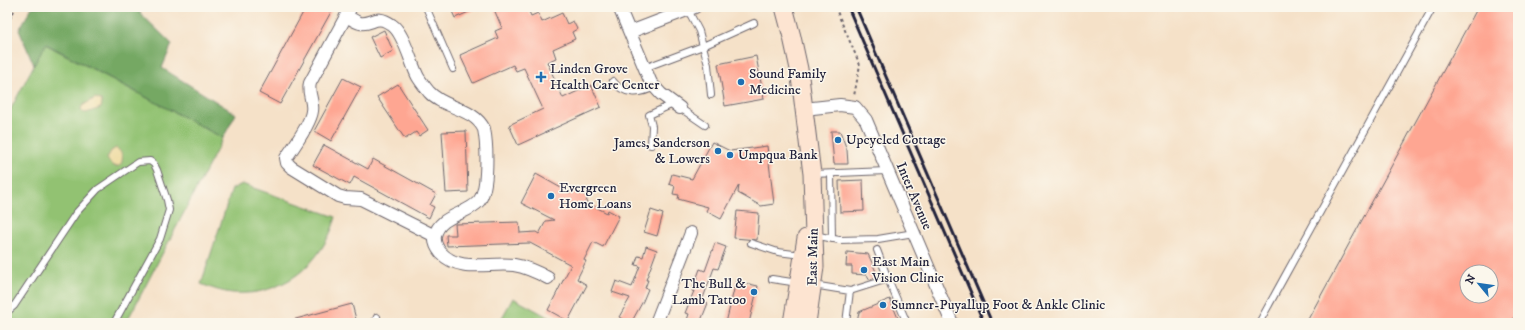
<svg xmlns="http://www.w3.org/2000/svg" width="1525" height="330" font-family="'IM FELL DW Pica',serif">
<style>
.green{fill:#92c272;stroke:#5a7256}
.forest{fill:#75a864;stroke:#4c6550}
.sand{fill:#eeda9e;stroke:#887e6c}
.building{fill:#fea692;fill-rule:evenodd}
.lines{fill:none;stroke-linecap:round;stroke-linejoin:round}
.lane-casing{stroke:#6c656c;stroke-width:8}
.street-casing{stroke:#6c656c;stroke-width:14}
.secondary-casing{stroke:#6c656c;stroke-width:19}
.path{stroke:#6c656c;stroke-width:2;stroke-dasharray:3 3;stroke-linecap:butt}
.lane{stroke:#fff;stroke-width:6}
.street{stroke:#fff;stroke-width:12}
.secondary{stroke:#fde4d1;stroke-width:17}
.rail{stroke:#22223b;stroke-width:3}
.poi-dot{fill:#1f6fb2;stroke:#fbf7ec;stroke-width:1.5}
.labels{text-anchor:middle;dominant-baseline:central;stroke-width:3;stroke-linejoin:round;paint-order:stroke}
.poi-label{font-size:14px;fill:#22223b;stroke:#fbf7ec;text-anchor:start}
.street-label{font-size:14px;fill:#22223b;stroke:#fbf7ec}
</style>
<rect width="100%" height="100%" fill="#fbf7ec"/>
<filter id="ink" filterUnits="userSpaceOnUse"><feTurbulence type="fractalNoise" baseFrequency=".025" numOctaves="2"/><feDisplacementMap in="SourceGraphic" scale="8" xChannelSelector="R" yChannelSelector="G"/><feConvolveMatrix kernelMatrix="1 2 1 2 8 2 1 2 1" color-interpolation-filters="sRGB"/></filter>
<filter id="wash" filterUnits="userSpaceOnUse"><feTurbulence type="fractalNoise" baseFrequency=".012" numOctaves="4" result="noise"/><feDisplacementMap in="SourceGraphic" scale="16" xChannelSelector="R" yChannelSelector="G"/><feGaussianBlur stdDeviation="0.9" result="paint"/><feColorMatrix in="noise" values="0 0 0 0 0 0 0 0 0 0 0 0 0 0 0 0 0 1.4 0 .05"/><feComposite in="paint" operator="in"/></filter>
<g filter="url(#wash)">
<rect width="100%" height="100%" fill="#f5e1c8"/>
<path class="green" d="M45,44L223,138L126,323H7V116Z
M242,184L336,217C323,263 283,297 233,293C222,292 211,288 201,284L232,189Z
M513,298L559,323H499Z"/>
<path class="forest" d="M32,7H137L141,14L172,44L162,68L236,114L223,138L46,44L34,65L19,30Z"/>
<path class="sand" d="M95,98L101,100L102,102L101,108L86,113L83,112L81,109L82,106Z
M116,148C122,151 124,158 121,164C116,170 109,164 107,158L111,151Z"/>
<g id="blocks">
<path class="building" d="M306,7H322L331,12L280,104L259,93Z
M450,7H480L455,18Z
M493,7H527L531,16L538,13L542,22L562,13L567,24L573,21L577,29L572,32L575,39L553,49L556,58L547,62L563,98L591,85L601,107L518,145L509,125L543,109L524,68L516,71L513,65L473,83L460,55L498,38L495,31L502,28Z
M1478,7H1518V311L1511,323H1306ZM1467,272H1491V296H1467Z
M384,30L393,51L380,58L370,37Z
M756,56L764,99L725,106L718,64Z
M343,78L361,87L331,141L314,131Z
M398,84L428,130L419,136L416,132L405,139L377,97Z
M466,131L468,192L446,193L442,132Z
M831,131H840L847,150L848,164H834Z
M712,142L730,151L767,146L774,204L761,206L738,193L739,185L721,219L706,211L708,207L678,199L679,195L673,194L675,186L669,184L672,174L692,179Z
M324,145L368,169L373,159L436,194L430,205L434,207L429,218L354,177L350,185L313,165Z
M536,174L570,193L572,188L588,197L586,202L607,213L608,210L619,216L603,247L593,242L584,260L586,261L577,279L587,285L568,321L548,310L571,265L530,243L447,246L446,235H456L455,224L519,222L520,233L536,232L539,234L546,221L554,220L521,203Z
M863,180L864,211L840,212L839,181Z
M651,210L663,214L657,236L644,232Z
M737,211L759,213L757,240L734,238Z
M715,243L726,247L718,269L714,268L702,301L708,303L700,323H694L687,320L689,314L685,313L694,291H692L700,269L705,271Z
M646,246L657,250L646,280H648L645,288L648,289L643,301L631,323H629L619,317L630,298L612,292L616,281L632,287L640,266L635,265L638,256L643,257Z
M847,252L868,254L878,276L870,280L867,275L852,274V266H846Z
M736,281L758,286L749,323H726Z
M890,299L900,323H857L859,312Z
M352,304L357,323H292V320Z"/>
</g>
</g>
<g filter="url(#ink)">
<use href="#blocks" fill-opacity="0" stroke="#6c656c" stroke-width="1"/>
<g class="lines">
<defs>
<path id="lane" d="M426,7L453,69
M687,8L699,31L708,65L711,95
M644,68L703,46L754,23
M613,81C623,95 640,95 654,87
M680,108L705,125
M651,145L652,126L649,115L673,104
M813,174L887,171
M831,174L832,239
M814,235L839,240L878,239L914,233
M751,243L778,252L802,255
M877,250L888,279
M772,279L798,283
M813,285L850,291L888,279L907,323
M7,312L14,306L76,213L98,189L138,162L150,161L154,164L157,170L167,200L169,210L160,239L114,323
M374,323L377,317
M846,323L850,291
M1259,323L1433,7"/>
<path id="street" d="M351,7L310,83C307,93 314,101 312,111C311,123 293,148 286,158L287,163L291,167L338,196L345,198L361,199L435,236
M619,7L651,83L661,94L680,108
M346,16C351,18 355,22 360,23C373,25 376,13 392,25C404,33 411,64 418,77C421,82 425,87 429,92C444,109 473,107 484,129C487,144 489,188 479,201C467,215 439,215 435,236C434,242 437,248 441,253C460,273 489,262 514,265C526,267 537,272 548,278
M630,32L695,7
M804,109L840,105L855,107L866,120L952,323
M656,323L691,233"/>
<path id="secondary" d="M784,7L792,37L799,69L812,174L815,267L807,323
M792,323L806,238"/>
</defs>
<use href="#lane" class="lane-casing"/>
<use href="#street" class="street-casing"/>
<use href="#secondary" class="secondary-casing"/>
<path class="path" d="M835,7L860,65L854,96
M7,24L16,7"/>
<use href="#lane" class="lane"/>
<use href="#street" class="street"/>
<use href="#secondary" class="secondary"/>
<path class="rail" d="M848,7L984,323
M856,7L992,323"/>
</g>
</g>
<g class="poi-dot">
<path d="M539 71h4v4h4v4h-4v4h-4v-4h-4v-4h4z"/>
<circle cx="741" cy="82" r="4"/>
<circle cx="838" cy="140" r="4"/>
<circle cx="718" cy="151" r="4"/>
<circle cx="730" cy="155" r="4"/>
<circle cx="551" cy="196" r="4"/>
<circle cx="864" cy="270" r="4"/>
<circle cx="754" cy="292" r="4"/>
<circle cx="883" cy="305" r="4"/>
</g>
<g class="labels">
<g class="poi-label">
<text x="550" y="69">Linden Grove<tspan x="550" dy="16">Health Care Center</tspan></text>
<text x="749" y="74">Sound Family<tspan x="749" dy="16">Medicine</tspan></text>
<text x="846" y="140">Upcycled Cottage</text>
<text x="710" y="143" text-anchor="end">James, Sanderson<tspan x="710" dy="16">&amp; Lowers</tspan></text>
<text x="738" y="155">Umpqua Bank</text>
<text x="559" y="188">Evergreen<tspan x="559" dy="16">Home Loans</tspan></text>
<text x="872" y="262">East Main<tspan x="872" dy="16">Vision Clinic</tspan></text>
<text x="746" y="284" text-anchor="end">The Bull &amp;<tspan x="746" dy="16">Lamb Tattoo</tspan></text>
<text x="891" y="305">Sumner-Puyallup Foot &amp; Ankle Clinic</text>
</g>
<g class="street-label">
<text transform="translate(914 196) rotate(67)">Inter Avenue</text>
<text transform="translate(813 257) rotate(-89)">East Main</text>
</g>
</g>
<rect width="1525" height="330" fill="none" stroke="#fbf7ec" stroke-width="24"/>
<g transform="translate(1479 284) rotate(299)"><circle r="19" fill="#fbf7ec" stroke="#a4a2a5"/>
<path d="M0-3L7 15L0 10L-7 15Z" fill="#1f6fb2"/>
<text y="-6" font-size="11" font-weight="bold" text-anchor="middle" fill="#22223b">N</text>
</g>
</svg>
